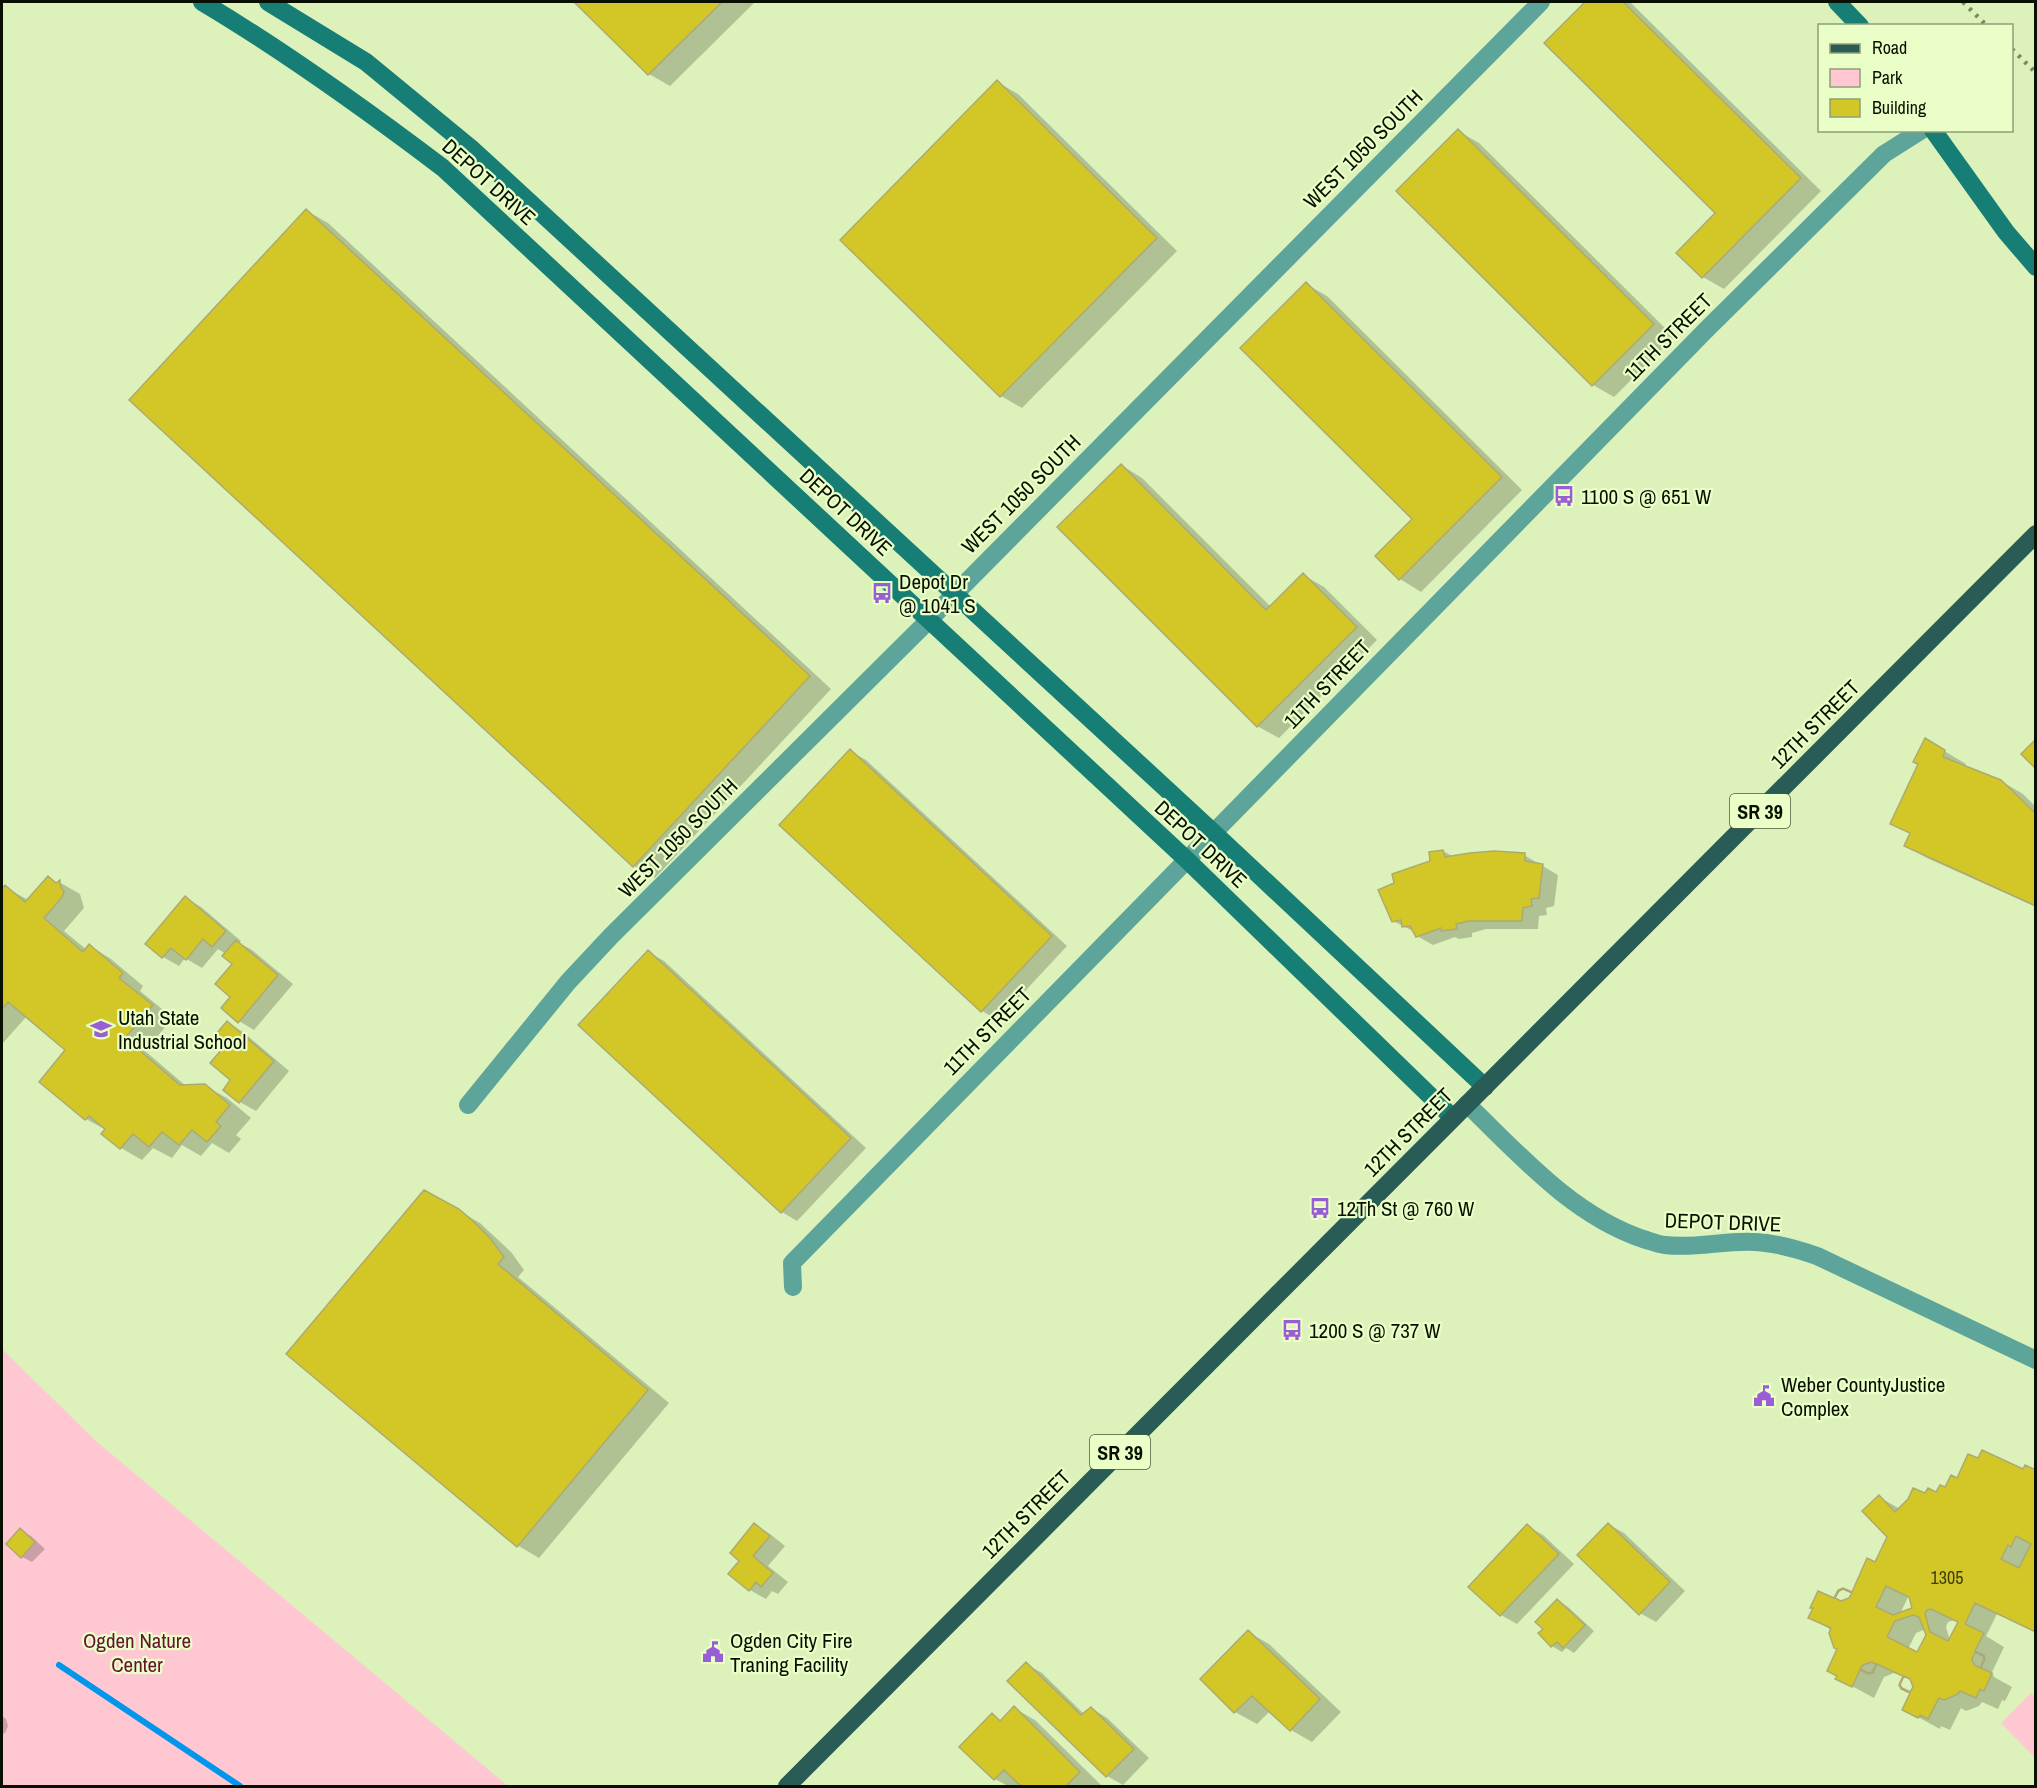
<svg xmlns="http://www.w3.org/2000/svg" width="2037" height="1788" font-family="'Archivo Narrow',sans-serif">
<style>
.green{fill:#ffc7d2}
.shadow{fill:#0003;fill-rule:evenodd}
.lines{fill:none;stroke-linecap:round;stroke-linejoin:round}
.stream{stroke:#0096eb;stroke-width:6}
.building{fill:#d3c727;stroke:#adaa71;stroke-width:1.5;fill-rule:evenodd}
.street{stroke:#5da49b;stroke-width:18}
.secondary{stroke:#177e75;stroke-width:18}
.primary{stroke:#295c56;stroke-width:18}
.rail{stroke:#7a8964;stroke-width:4.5;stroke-dasharray:3 6;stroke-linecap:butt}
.labels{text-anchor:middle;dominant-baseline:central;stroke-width:4.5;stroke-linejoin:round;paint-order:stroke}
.number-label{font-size:18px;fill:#3c3e0a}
.shield{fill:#e9ffc7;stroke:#4d583c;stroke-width:1.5}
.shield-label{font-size:20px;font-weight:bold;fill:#0a1001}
.street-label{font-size:21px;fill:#0a1001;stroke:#e9ffc7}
.poi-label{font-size:21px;fill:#0a1001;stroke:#e9ffc7;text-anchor:start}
.park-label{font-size:21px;fill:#65122f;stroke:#e9ffc7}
</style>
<rect width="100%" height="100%" fill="#dcf2ba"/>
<path class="green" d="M2,1349L97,1442L508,1786H2Z
M2031,1693L2035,1697V1758L2001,1723Z"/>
<path class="shadow" d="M576,2H755L670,86L649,74Z
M1587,2H1630L1821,191L1724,289L1703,277L1717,213L1546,43Z
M997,82L1018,94L1177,251L1022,408L1001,396Z
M1458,131L1479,143L1674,337L1614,397L1593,385Z
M307,211L328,223L831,689L655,878L634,866L131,400Z
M1306,284L1327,296L1522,490L1421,592L1400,579L1377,556L1414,519Z
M1121,465L1142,478L1271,607L1303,575L1324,587L1377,640L1279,738L1257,726Z
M1926,740L1966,764L1964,767L2001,781L2023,794L2036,807V907L1927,858L1905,846L1911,834L1892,824L1920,764Z
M850,751L866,760L1067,946L998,1020L982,1011L782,825Z
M1443,851L1454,857L1524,855L1558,875L1554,906L1546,908L1547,915L1539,916L1538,929H1486L1472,933V937L1459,939L1455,937L1433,945L1417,936L1415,932L1393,921L1432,862Z
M48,878L58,884L59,882L80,894L84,908L64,931L87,950L90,946L111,959L143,986L140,991L173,1018L145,1051L186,1086H205L227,1098L251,1118L236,1135L241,1139L229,1153L212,1143L201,1156L182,1145L172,1158L153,1148L142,1160L121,1148L104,1134L106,1130L86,1119L41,1082L67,1050L27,1016L2,1044V891L5,887L28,900Z
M185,898L201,907L241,941L239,943L252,950L293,984L254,1030L239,1021L233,997L234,964L226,954L218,949L202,968L185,958L179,966L163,957L147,944Z
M648,952L664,961L866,1148L797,1221L782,1212Z
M227,1023L243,1032L289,1071L256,1111L240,1102L225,1089L232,1080L225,1048Z
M425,1192L480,1223L511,1252L524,1270L518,1277L669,1403L539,1558L517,1545Z
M2024,1471L2036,1472V1632L1997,1614L1986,1636L2004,1647L1992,1672L1994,1677L2012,1687L2005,1701L2002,1700L1998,1709L1982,1702L1979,1706L1966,1711L1961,1708L1950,1730L1941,1726L1940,1729L1903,1709L1914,1687L1913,1681L1894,1673L1884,1677L1874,1698L1837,1678L1839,1649L1831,1630L1810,1617L1850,1600L1876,1564L1889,1537L1879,1497L1900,1509L1926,1495L1937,1494L1958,1480ZM1908,1597L1911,1599L1914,1609L1900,1614ZM1954,1620L1959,1623L1950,1641L1946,1627L1948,1622ZM1926,1629L1928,1635L1918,1654L1908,1649L1916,1633Z
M1608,1524L1624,1533L1685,1591L1656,1622L1640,1613Z
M755,1525L770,1534L785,1546L768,1566L788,1582L778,1594L772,1591L766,1599L750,1590L730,1574L742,1560Z
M1527,1526L1543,1535L1574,1564L1517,1624L1501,1615Z
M20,1530L31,1536L45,1549L32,1562L22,1557Z
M1558,1601L1568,1607L1594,1631L1574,1653L1566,1648L1562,1652L1552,1646L1545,1628Z
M1248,1632L1269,1644L1341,1712L1312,1742L1291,1730L1270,1711L1257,1724L1235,1712L1202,1679Z
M1026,1664L1042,1673L1084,1714L1091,1708L1107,1718L1149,1758L1123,1785L1107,1776L1009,1681Z
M1014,1708L1035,1720L1101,1785L1008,1786L995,1779L992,1715L1002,1721Z
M2,1716L6,1719L8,1726L5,1733L2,1734Z"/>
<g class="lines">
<path class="stream" d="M59,1665L240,1786"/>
</g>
<path class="building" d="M574,2H722L648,75Z
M1585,2H1623L1801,178L1702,278L1676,253L1715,213L1544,43Z
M997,80L1157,238L1000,397L840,240Z
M1458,129L1654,324L1592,386L1396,191Z
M306,209L810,676L633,867L129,400Z
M1306,282L1502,477L1399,580L1375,556L1412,519L1240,348Z
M1121,464L1266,610L1303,573L1357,627L1257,727L1057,527Z
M1925,738L1945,750L1943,757L2001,780L2036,814V906L1904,846L1910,833L1890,824L1918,764L1913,762Z
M2036,739V769L2021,754Z
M850,749L1052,936L981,1012L779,825Z
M1443,850L1445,857L1470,853L1494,851L1525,853V861L1543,864L1539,898L1531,899L1532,906L1523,908L1522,921H1469L1456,924L1457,929L1441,931V928L1416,937L1410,926L1402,927L1401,920L1392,922L1378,890L1394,883L1392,874L1430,861L1429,852Z
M48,876L56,883L60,880V885L64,892L62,897L44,918L83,952L89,944L123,973L119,978L153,1005L125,1038L180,1085L205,1084L230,1105L216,1122L221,1126L207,1142L192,1130L179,1145L162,1132L149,1147L133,1134L120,1149L101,1134L105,1129L89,1116L85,1120L39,1082L65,1050L8,1002L2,1009V889L5,885L25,902Z
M185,896L226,931L212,947L203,939L186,960L171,948L162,958L145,944Z
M236,940L278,975L238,1023L221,1008L230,997L215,984L232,964L222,956Z
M648,950L851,1138L781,1213L578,1025Z
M227,1021L274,1061L239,1103L223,1090L230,1080L210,1063L223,1048L212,1039Z
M424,1190L459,1209L473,1221L490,1238L504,1257L498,1264L648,1390L517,1547L286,1354Z
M1982,1450L2023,1469L2025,1465L2036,1470V1632L1975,1603L1965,1624L1984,1633L1975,1651L1984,1655L1985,1659L1981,1668L1992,1673L1984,1691L1980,1689L1976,1698L1960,1691L1958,1694L1944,1700L1939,1698L1928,1719L1920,1715L1918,1718L1902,1710L1910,1693L1901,1689L1899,1685L1903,1676L1877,1664L1873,1673L1868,1674L1860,1670L1852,1687L1835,1679L1837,1676L1827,1671L1837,1649L1834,1648L1829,1633L1831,1628L1808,1618L1813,1608H1810L1818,1591L1834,1598L1838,1590L1843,1588L1852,1592L1867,1558L1875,1562L1887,1537L1862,1511L1879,1495L1895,1512L1908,1499L1913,1488L1925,1493L1928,1488L1936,1492L1940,1485L1945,1487L1951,1475L1957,1478L1968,1454L1978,1458ZM2016,1536L2031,1544L2019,1568L2001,1559L2008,1545L2011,1547ZM1886,1586L1909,1597L1912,1608L1893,1615L1876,1607ZM1843,1589L1852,1593L1849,1598L1841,1601L1835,1598L1839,1591ZM1931,1609L1958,1622L1948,1641L1930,1632L1925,1614L1927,1610ZM1913,1615L1919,1617L1926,1635L1917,1652L1887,1637L1895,1621ZM1975,1652L1983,1656L1984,1659L1980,1668L1974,1665L1972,1659ZM1871,1662L1876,1664L1872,1672L1868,1673L1860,1669L1863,1665ZM1904,1676L1910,1679L1913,1687L1910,1692L1902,1688L1900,1685Z
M754,1523L770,1536L753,1556L773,1573L761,1587L756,1582L749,1591L728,1574L739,1561L730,1553Z
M1608,1523L1670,1582L1639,1615L1577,1555Z
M1527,1524L1559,1554L1500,1616L1468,1587Z
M20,1528L35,1542L21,1558L6,1544Z
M1557,1599L1585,1625L1563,1648L1557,1642L1551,1647L1538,1633L1543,1629L1535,1622Z
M1248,1630L1320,1699L1290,1731L1252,1696L1234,1713L1200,1679Z
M1026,1662L1081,1715L1091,1707L1134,1749L1106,1777L1007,1681Z
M1014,1706L1080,1772L1066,1786H1021L1004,1770L994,1780L959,1747L992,1713L1000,1721Z"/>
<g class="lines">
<path class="street" d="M1467,1104C1520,1155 1572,1215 1643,1239C1650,1241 1657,1244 1665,1245C1695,1249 1725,1240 1755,1242C1777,1243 1797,1249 1817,1256L2036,1360
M468,1105L568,982L611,936L929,620L1541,2
M793,1287L792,1263L794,1261L1707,329L1884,154L1922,130"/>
<path class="secondary" d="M202,2C286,52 365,109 443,168L1187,860L1453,1118
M268,2L366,62L473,150L1213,832L1485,1087
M1837,2L1860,26
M1933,130L2006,232L2036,267"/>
<path class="primary" d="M787,1786L2036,534"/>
<path class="rail" d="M1963,2L1987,26
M2012,49L2036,73"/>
</g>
<defs>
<symbol id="bus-bare" viewBox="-9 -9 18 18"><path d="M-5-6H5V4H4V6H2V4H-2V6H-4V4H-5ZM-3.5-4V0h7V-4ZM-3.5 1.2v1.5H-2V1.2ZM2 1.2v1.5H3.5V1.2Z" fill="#995dd4" stroke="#e9ffc7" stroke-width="2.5" paint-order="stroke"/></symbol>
<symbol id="school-bare" viewBox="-9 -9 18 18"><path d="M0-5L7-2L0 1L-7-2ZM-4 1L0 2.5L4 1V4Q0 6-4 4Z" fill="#995dd4" stroke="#e9ffc7" stroke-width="2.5" paint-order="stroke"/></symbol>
<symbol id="civic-bare" viewBox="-9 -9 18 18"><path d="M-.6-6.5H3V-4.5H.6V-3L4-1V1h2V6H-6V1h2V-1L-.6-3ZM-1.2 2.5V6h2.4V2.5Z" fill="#995dd4" stroke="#e9ffc7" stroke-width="2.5" paint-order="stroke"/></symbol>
</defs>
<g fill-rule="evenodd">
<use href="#bus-bare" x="1549" y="481" width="30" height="30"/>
<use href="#bus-bare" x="867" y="578" width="30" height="30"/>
<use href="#school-bare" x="86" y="1014" width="30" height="30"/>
<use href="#bus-bare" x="1305" y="1193" width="30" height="30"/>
<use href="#bus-bare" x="1277" y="1315" width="30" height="30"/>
<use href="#civic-bare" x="1749" y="1381" width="30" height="30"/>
<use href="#civic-bare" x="698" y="1637" width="30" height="30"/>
</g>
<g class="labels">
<g class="number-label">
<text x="1947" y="1577">1305</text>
</g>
<g class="shield">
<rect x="1730" y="794" width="60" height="34" rx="4.5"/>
<rect x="1090" y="1435" width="60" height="34" rx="4.5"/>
</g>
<g class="shield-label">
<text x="1760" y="811">SR 39</text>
<text x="1120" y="1452">SR 39</text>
</g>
<g class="street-label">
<text transform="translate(1363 149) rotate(-45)">WEST 1050 SOUTH</text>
<text transform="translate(489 182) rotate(42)">DEPOT DRIVE</text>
<text transform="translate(1668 337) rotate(-45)">11TH STREET</text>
<text transform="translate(1021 494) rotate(-45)">WEST 1050 SOUTH</text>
<text transform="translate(846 512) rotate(43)">DEPOT DRIVE</text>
<text transform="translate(1327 684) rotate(-46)">11TH STREET</text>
<text transform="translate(1815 724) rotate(-45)">12TH STREET</text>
<text transform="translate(678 838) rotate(-45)">WEST 1050 SOUTH</text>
<text transform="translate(1201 844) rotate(43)">DEPOT DRIVE</text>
<text transform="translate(987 1031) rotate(-45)">11TH STREET</text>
<text transform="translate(1408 1132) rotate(-45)">12TH STREET</text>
<text transform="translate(1723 1222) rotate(2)">DEPOT DRIVE</text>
<text transform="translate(1026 1514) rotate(-45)">12TH STREET</text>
</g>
<g class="poi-label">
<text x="1581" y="496">1100 S @ 651 W</text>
<text x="899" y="581">Depot Dr<tspan x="899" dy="24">@ 1041 S</tspan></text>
<text x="118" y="1017">Utah State<tspan x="118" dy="24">Industrial School</tspan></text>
<text x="1337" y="1208">12Th St @ 760 W</text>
<text x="1309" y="1330">1200 S @ 737 W</text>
<text x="1781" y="1384">Weber CountyJustice<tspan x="1781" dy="24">Complex</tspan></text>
<text x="730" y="1640">Ogden City Fire<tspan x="730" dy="24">Traning Facility</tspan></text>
</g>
<g class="park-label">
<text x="137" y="1640">Ogden Nature<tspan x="137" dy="24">Center</tspan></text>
</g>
</g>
<rect width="2037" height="1788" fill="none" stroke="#0a1001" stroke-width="6"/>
<rect x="1818" y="24" width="195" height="108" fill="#e9ffc7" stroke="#909f78" stroke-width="1.5"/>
<rect x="1830" y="44" width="30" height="9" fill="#295c56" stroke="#909f78" stroke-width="1.5"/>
<text x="1872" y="54" font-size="18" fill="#0a1001">Road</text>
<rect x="1830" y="69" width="30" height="18" fill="#ffc7d2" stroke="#909f78" stroke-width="1.5"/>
<text x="1872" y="84" font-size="18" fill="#0a1001">Park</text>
<rect x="1830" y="99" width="30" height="18" fill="#d3c727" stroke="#909f78" stroke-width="1.5"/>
<text x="1872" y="114" font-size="18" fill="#0a1001">Building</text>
</svg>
